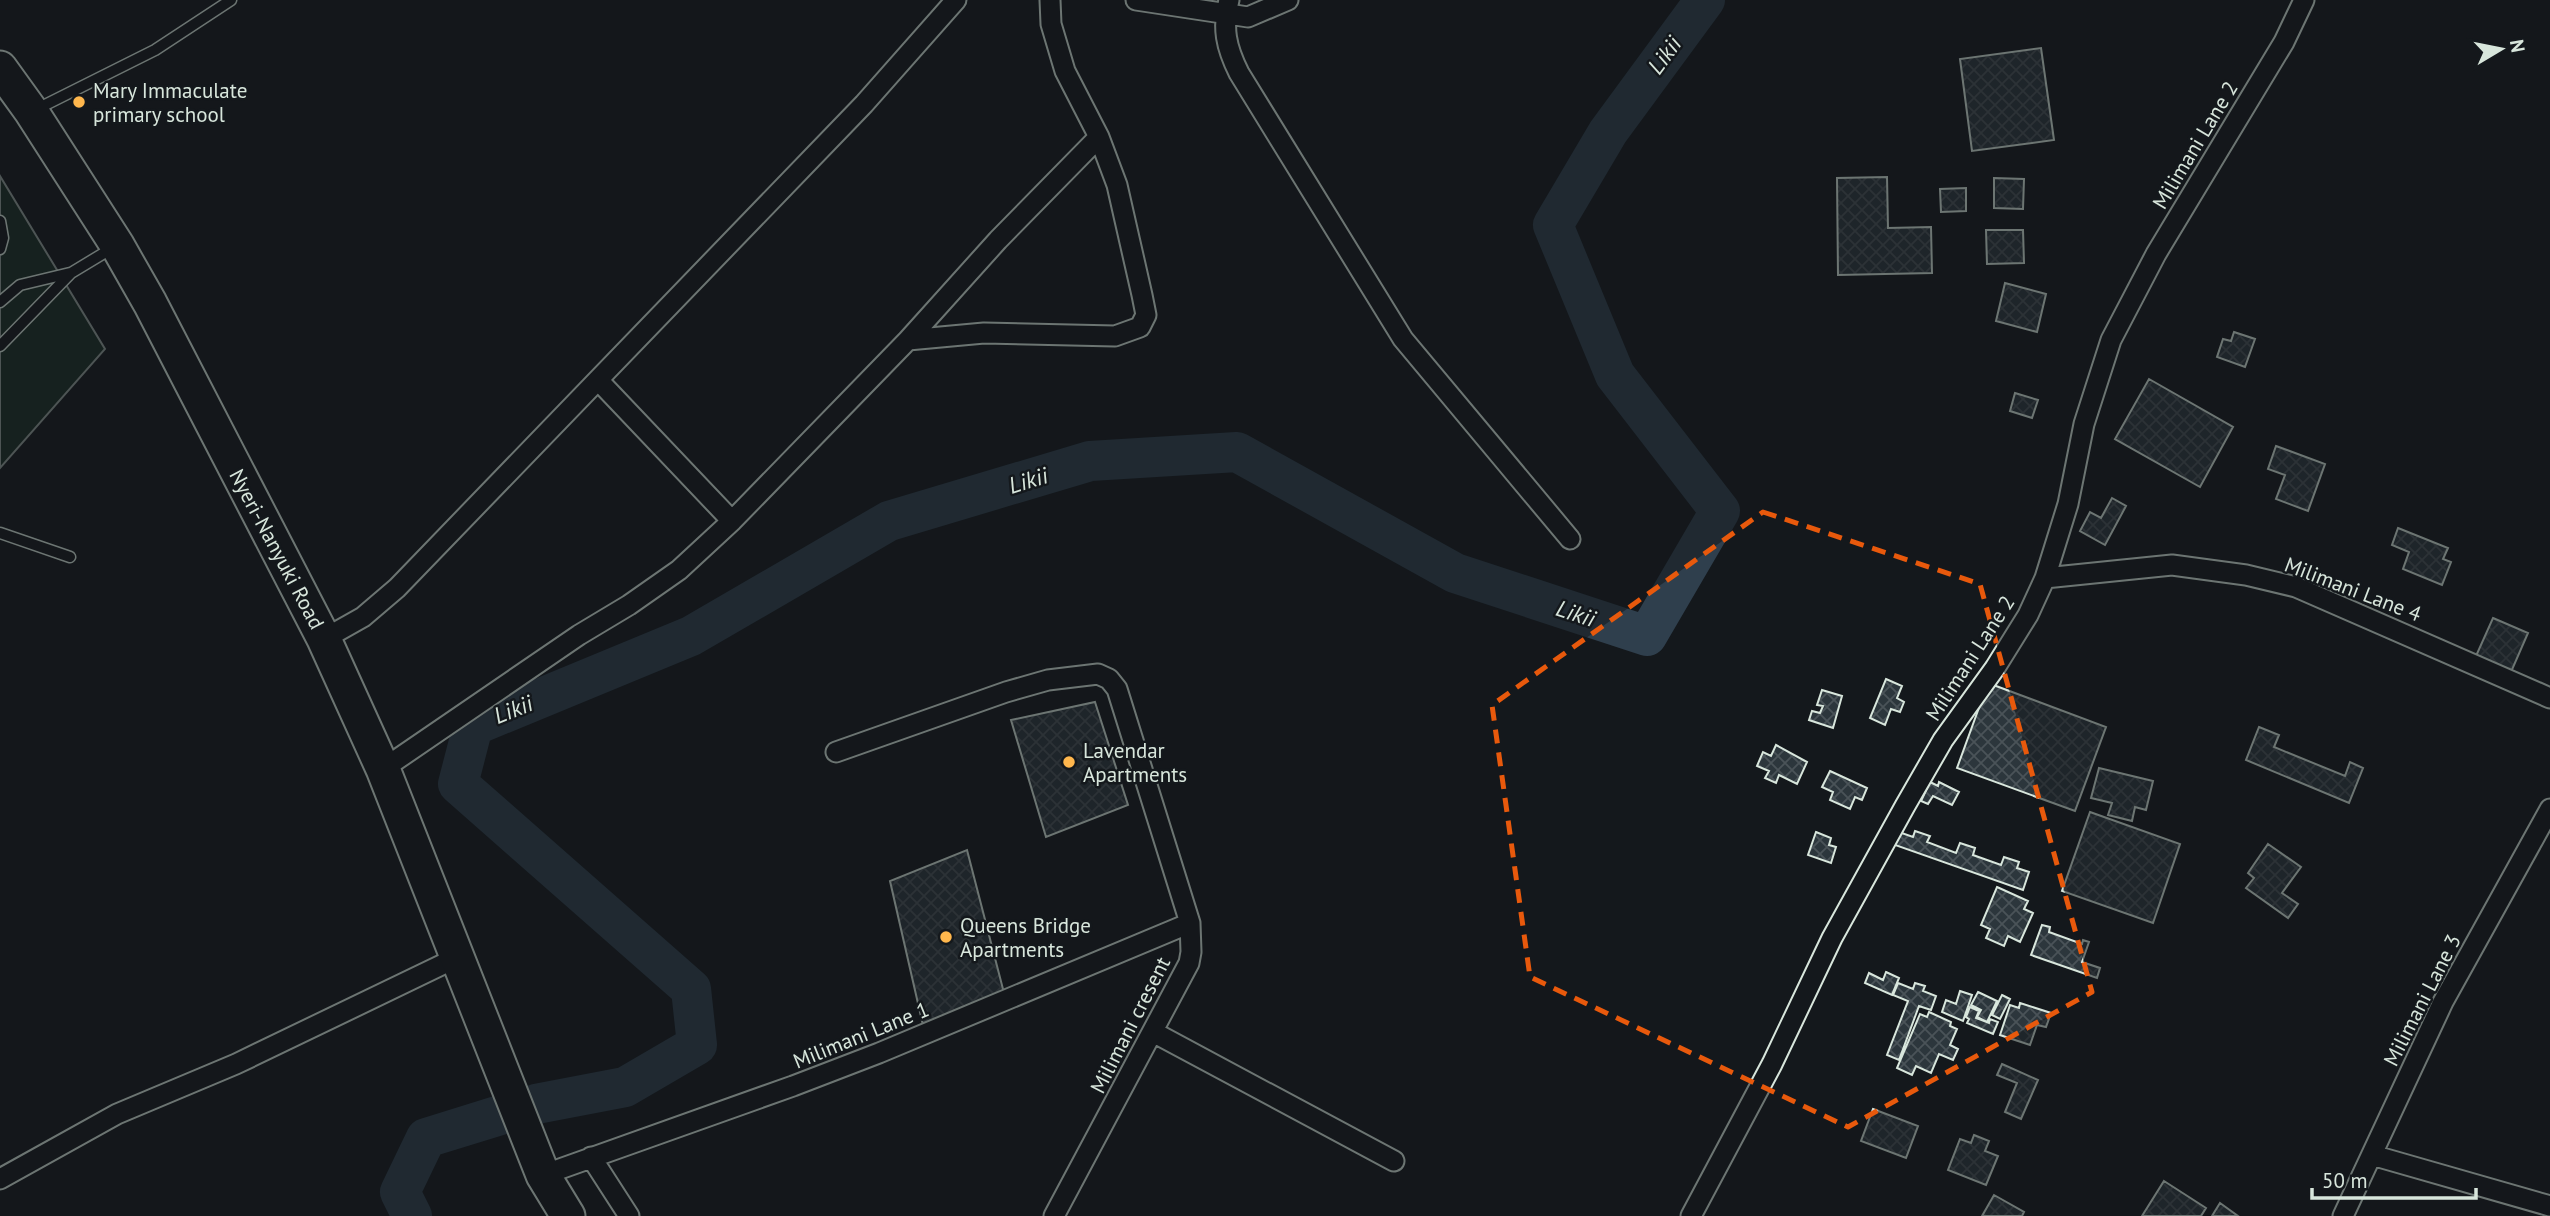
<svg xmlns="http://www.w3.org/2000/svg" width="2550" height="1216" font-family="'PT Sans',sans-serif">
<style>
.green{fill:#1a2d24;stroke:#939e99;stroke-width:2}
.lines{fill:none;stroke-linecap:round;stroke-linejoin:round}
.river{stroke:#2f3f4d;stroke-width:40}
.building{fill:url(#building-cross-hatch);stroke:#d8e6dc;stroke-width:2}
.service-casing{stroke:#d8e6dc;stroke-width:13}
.minor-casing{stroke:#d8e6dc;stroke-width:23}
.trunk-casing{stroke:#d8e6dc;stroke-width:37}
.service{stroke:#14181c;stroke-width:10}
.minor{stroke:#14181c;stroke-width:19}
.trunk{stroke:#14181c;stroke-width:33}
.marked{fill:none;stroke:#e8590c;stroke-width:5;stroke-dasharray:14 9;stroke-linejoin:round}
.poi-dot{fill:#ffb74d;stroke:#14181c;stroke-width:2.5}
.labels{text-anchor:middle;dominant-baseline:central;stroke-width:5;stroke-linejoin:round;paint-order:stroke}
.poi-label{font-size:21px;fill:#d8e6dc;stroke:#14181c;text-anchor:start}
.street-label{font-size:21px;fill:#d8e6dc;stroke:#14181c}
.water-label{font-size:23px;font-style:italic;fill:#d8e6dc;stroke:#14181c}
</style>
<defs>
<pattern id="building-cross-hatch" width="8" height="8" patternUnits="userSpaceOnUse" patternTransform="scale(1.75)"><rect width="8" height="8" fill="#2c363c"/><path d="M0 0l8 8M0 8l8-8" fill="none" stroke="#4a5358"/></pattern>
</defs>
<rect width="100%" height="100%" fill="#14181c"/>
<path class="green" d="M0,176L105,349L0,468Z"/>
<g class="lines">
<path class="river" d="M412,1216L400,1192L426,1138L536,1104L625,1087L697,1045L691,989L458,784L473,726L691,636L889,521L1090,461L1237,452L1455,573L1647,636L1720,511L1615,375L1553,225L1608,132L1705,0"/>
</g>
<path class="building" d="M2041,48L2054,140L1972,151L1960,59Z
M1887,177L1888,228L1931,227L1932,273L1838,275L1837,178Z
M1994,178L2024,179L2023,209L1994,208Z
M1966,188V211L1941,212L1940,189Z
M1986,230H2023L2024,263L1987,264Z
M2005,283L2046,294L2037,332L1996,321Z
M2234,332L2255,339L2245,367L2217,357L2223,339L2231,341Z
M2149,379L2233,427L2200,487L2115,439Z
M2015,393L2038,400L2032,418L2010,411Z
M2276,446L2325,464L2308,511L2276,499L2285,475L2268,469Z
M2112,498L2126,506L2105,545L2080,531L2090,512L2101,518Z
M2398,528L2448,548L2443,559L2451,562L2442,585L2403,569L2409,552L2392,545Z
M2493,618L2528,633L2511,672L2476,656Z
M1886,679L1902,686L1897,698L1904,702L1900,712L1891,709L1885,725L1870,718Z
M1988,683L2106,727L2075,811L1957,768Z
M1822,690L1842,696L1833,728L1809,720L1812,711L1820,713L1823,706L1817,705Z
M1095,702L1128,805L1046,837L1011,720Z
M2259,727L2279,735L2274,747L2345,776L2350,762L2363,768L2349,803L2246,760Z
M1776,745L1807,762L1797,784L1779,775L1776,783L1765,778L1769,771L1757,766L1763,752L1771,756Z
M2099,768L2153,781L2146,810L2135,807L2132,821L2108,815L2112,803L2091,798Z
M1830,771L1867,788L1862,800L1855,797L1850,809L1830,800L1833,792L1822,787Z
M1930,782L1938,786L1939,782L1959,792L1952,805L1933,796L1928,804L1921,801Z
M2090,812L2180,844L2153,923L2062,891Z
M1915,831L1930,836L1927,842L1956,853L1960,843L1975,848L1973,855L2001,865L2004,857L2019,862L2017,868L2029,872L2023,890L1895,845L1899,832L1913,837Z
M1816,832L1831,838L1829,845L1836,847L1831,863L1808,855Z
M2268,844L2301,867L2282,893L2298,904L2288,918L2246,888L2254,878L2248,873Z
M967,850L1004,993L925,1034L890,881Z
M1997,887L2028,901L2024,909L2033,913L2020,942L2008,936L2004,946L1986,938L1990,929L1981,925Z
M2042,925L2050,927L2049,932L2082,944L2083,940L2089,942L2082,962L2100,968L2097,978L2031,955Z
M1886,972L1899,978L1892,995L1865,983L1869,973L1883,980Z
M1898,983L1913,989L1915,983L1925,986L1923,991L1936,996L1931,1010L1919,1006L1899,1060L1887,1055L1908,1001L1893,995Z
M1960,991L1972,995L1963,1021L1942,1012L1946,1000L1956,1004Z
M1978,992L1997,1001L1987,1022L1977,1017L1981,1010L1971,1005Z
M2002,995L2010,999L2000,1019L1992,1015Z
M2020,1003L2051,1013L2046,1027L2037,1025L2030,1045L2000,1035L2010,1005L2019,1008Z
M1970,1007L1979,1011L1976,1018L1989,1023L1990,1019L1998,1022L1993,1034L1967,1023L1969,1019L1966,1017Z
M1929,1012L1951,1022L1950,1026L1957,1029L1950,1045L1958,1049L1953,1060L1939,1054L1931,1073L1916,1066L1912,1075L1897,1068L1920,1014L1927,1017Z
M2002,1064L2038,1080L2021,1119L2005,1112L2017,1083L1997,1075Z
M1873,1109L1918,1126L1906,1158L1861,1141Z
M1974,1135L1989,1141L1985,1151L1998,1156L1986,1185L1948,1170L1960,1139L1971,1143Z
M2164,1181L2206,1208L2201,1216H2142Z
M1994,1195L2024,1212L2022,1216H1982Z
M2220,1203L2238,1216H2212Z"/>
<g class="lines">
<defs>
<path id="service" d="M35,110L155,50L231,0
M0,221L3,238L0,249
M0,302L20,285L70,273
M0,346L71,273L114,247
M0,533L70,557"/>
<path id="minor" d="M1136,0L1248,17L1288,0
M1229,0C1222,28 1226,47 1239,73L1403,339L1570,539
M908,340L998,240L1099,137
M598,380L732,521
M2045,578L2172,565L2246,575L2296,587L2550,698
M324,639L363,617L397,588L864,104L956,0
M836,752L1006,692L1048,680L1098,674L1109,679L1117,689L1190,923L1191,952L1189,963L1054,1216
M383,769L579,635L629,605L679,570L732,521L908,340L984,333L1115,336L1140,327L1146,315L1142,295L1117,185L1099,137L1065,71L1051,24L1050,0
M1153,1032L1394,1161
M2372,1155L2550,1206
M591,1157L629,1216
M543,1175L793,1086L879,1053L1190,923
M0,1179L117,1114L236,1064L458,957
M1691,1216L1772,1064L1832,938L1905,806L1943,740L1995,668L2028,615L2045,578L2068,504L2084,424L2111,340L2156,254L2284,42L2304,0
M2343,1216L2443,1002L2550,809"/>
<path id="trunk" d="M0,68L31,111L117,245L150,303L324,639L383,769L543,1175L568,1216"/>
</defs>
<use href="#service" class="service-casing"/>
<use href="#minor" class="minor-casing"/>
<use href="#trunk" class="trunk-casing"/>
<use href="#service" class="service"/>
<use href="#minor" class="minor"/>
<use href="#trunk" class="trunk"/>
</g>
<path d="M0 0H2550V1216H0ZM1763,512L1980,584L2092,992L1848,1127L1530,977L1492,705Z" fill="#14181c" fill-opacity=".55" fill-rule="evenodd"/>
<path class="marked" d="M1763,512L1980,584L2092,992L1848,1127L1530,977L1492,705Z"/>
<g class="poi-dot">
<circle cx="79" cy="102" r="7"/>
<circle cx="1069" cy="762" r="7"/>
<circle cx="946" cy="937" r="7"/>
</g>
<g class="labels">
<g class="poi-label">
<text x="93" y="90">Mary Immaculate<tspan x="93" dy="24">primary school</tspan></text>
<text x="1083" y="750">Lavendar<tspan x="1083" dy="24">Apartments</tspan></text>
<text x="960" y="925">Queens Bridge<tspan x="960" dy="24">Apartments</tspan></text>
</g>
<g class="street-label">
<text transform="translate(2195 145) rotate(-59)">Milimani Lane 2</text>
<text transform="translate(277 549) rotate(62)">Nyeri-Nanyuki Road</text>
<text transform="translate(2353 589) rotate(21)">Milimani Lane 4</text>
<text transform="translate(1970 658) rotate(-57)">Milimani Lane 2</text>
<text transform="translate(2422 1000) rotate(-63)">Milimani Lane 3</text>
<text transform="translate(1130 1025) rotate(-63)">Milimani cresent</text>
<text transform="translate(861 1035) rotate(-22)">Milimani Lane 1</text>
</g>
<g class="water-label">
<text transform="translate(1664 55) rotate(-54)">Likii</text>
<text transform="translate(1028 480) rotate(-17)">Likii</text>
<text transform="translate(1576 613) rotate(18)">Likii</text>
<text transform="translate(513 709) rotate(-22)">Likii</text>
</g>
</g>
<g transform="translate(2501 49) rotate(80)" stroke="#14181c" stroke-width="5" paint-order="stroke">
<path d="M0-5L12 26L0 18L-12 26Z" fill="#d8e6dc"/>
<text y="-10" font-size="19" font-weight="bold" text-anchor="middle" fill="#d8e6dc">N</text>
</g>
<path d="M2312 1188v10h164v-10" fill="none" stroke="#d8e6dc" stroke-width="3.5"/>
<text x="2322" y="1188" font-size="21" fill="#d8e6dc" stroke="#14181c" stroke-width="5" paint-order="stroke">50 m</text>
</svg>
